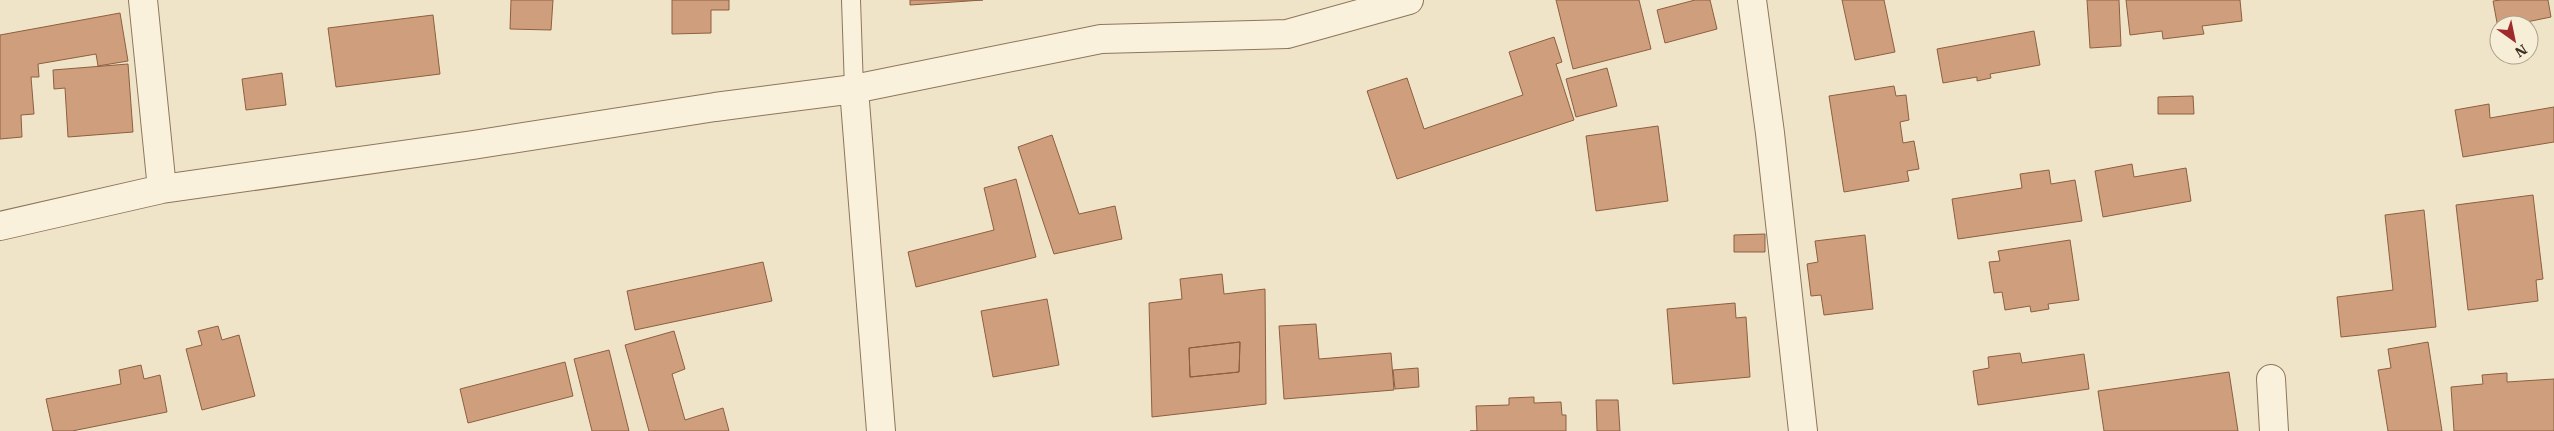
<svg xmlns="http://www.w3.org/2000/svg" width="2554" height="431" font-family="'IBM Plex Serif',serif">
<style>
.building{fill:#cf9f7d;stroke:#8d5f41;fill-rule:evenodd}
.lines{fill:none;stroke-linecap:round;stroke-linejoin:round}
.service-casing{stroke:#8d765c;stroke-width:20}
.minor-casing{stroke:#8d765c;stroke-width:30}
.service{stroke:#faf1dc;stroke-width:18}
.minor{stroke:#faf1dc;stroke-width:28}
</style>
<rect width="100%" height="100%" fill="#f0e4c8"/>
<path class="building" d="M511,0H553L551,30L510,29Z
M672,0H729V10H711V33L672,34Z
M910,0H983L910,5Z
M1556,0H1639L1651,49L1573,69Z
M1695,0H1710L1717,29L1665,43L1657,10Z
M1842,0H1884L1895,52L1855,60Z
M2087,0H2119L2121,46L2090,48Z
M2126,0H2240L2242,21L2202,26L2204,34L2163,39L2162,31L2130,35Z
M2501,0H2548L2551,17L2512,25H2499L2498,28L2493,1Z
M120,13L128,61L98,66L96,54L38,64L39,77H31L34,114L21,115L22,137L0,139V35Z
M433,15L440,74L336,87L328,28Z
M2034,31L2040,65L1990,74L1991,78L1977,81V77L1943,83L1937,49Z
M1554,37L1562,62L1556,64L1574,120L1397,179L1367,91L1407,78L1424,129L1523,95L1509,52Z
M128,64L133,132L68,137L65,88L54,89L53,70Z
M1607,68L1617,106L1576,117L1566,79Z
M282,73L286,105L246,110L242,79Z
M1894,86L1896,96L1906,95L1909,120L1900,122L1903,143L1914,141L1919,169L1907,171L1909,181L1844,192L1829,96Z
M2193,96L2194,114H2158V97Z
M2489,104L2490,118L2554,107V142L2463,157L2455,110Z
M1658,126L1668,201L1596,211L1586,136Z
M1052,135L1079,214L1115,206L1122,239L1054,254L1018,147Z
M2132,164L2134,177L2186,168L2191,201L2103,217L2095,171Z
M2049,170L2051,184L2075,180L2082,221L1958,239L1952,199L2022,188L2020,174Z
M1016,179L1036,257L916,287L908,252L994,230L984,188Z
M2533,195L2543,279L2536,280L2538,301L2468,310L2456,205Z
M2424,210L2436,327L2341,337L2337,297L2393,290L2385,215Z
M1765,234V252H1734V235Z
M1865,235L1873,309L1824,315L1821,295L1811,296L1807,264L1818,262L1815,241Z
M2070,240L2079,300L2048,304L2049,309L2031,312L2030,306L2005,310L2002,292L1994,293L1989,262L2000,261L1998,251Z
M763,262L772,301L635,330L627,291Z
M1222,274L1224,294L1265,289L1266,404L1152,417L1149,303L1182,299L1180,279ZM1240,342L1239,372L1190,377L1189,348Z
M1047,299L1059,365L993,377L981,311Z
M1735,303L1736,318L1746,317L1750,377L1673,384L1667,309Z
M1316,324L1319,359L1391,353L1394,390L1284,399L1279,326Z
M218,326L222,340L239,335L255,396L202,410L186,349L202,345L198,331Z
M674,331L685,369L672,374L685,420L723,408L729,431H649L625,345Z
M1240,342L1239,372L1190,377L1189,348Z
M2428,342L2442,431H2388L2378,370L2391,368L2388,349Z
M609,350L629,431H592L574,359Z
M2020,353L2022,363L2084,354L2089,389L1978,405L1973,371L1989,368L1988,357Z
M565,362L573,396L468,423L460,389Z
M141,365L144,379L160,375L167,412L72,431H53L46,399L121,384L119,370Z
M1418,368L1419,387L1395,389L1393,370Z
M2229,372L2238,431H2104L2098,391Z
M2507,373V382L2554,379V431H2454L2451,387L2483,384L2482,375Z
M1534,397V403L1561,402L1562,415H1566V431H1470H1477L1476,406L1509,405V398Z
M1596,400H1618L1620,431H1597Z"/>
<g class="lines">
<defs>
<path id="service" d="M851,0L854,89"/>
<path id="minor" d="M143,0L162,189
M1752,0L1770,133L1803,431
M854,89L881,431
M0,226L162,189L473,145L715,107L854,89L1101,39L1287,34L1409,0
M2271,379L2274,431"/>
</defs>
<use href="#service" class="service-casing"/>
<use href="#minor" class="minor-casing"/>
<use href="#service" class="service"/>
<use href="#minor" class="minor"/>
</g>
<g transform="translate(2514 40) rotate(147)"><circle r="24" fill="#f7eed8" stroke="#ada18e"/>
<path d="M0-4L9 19L0 12L-9 19Z" fill="#9e2a2b"/>
<text y="-8" font-size="14" font-weight="bold" text-anchor="middle" fill="#3d2e20">N</text>
</g>
</svg>
